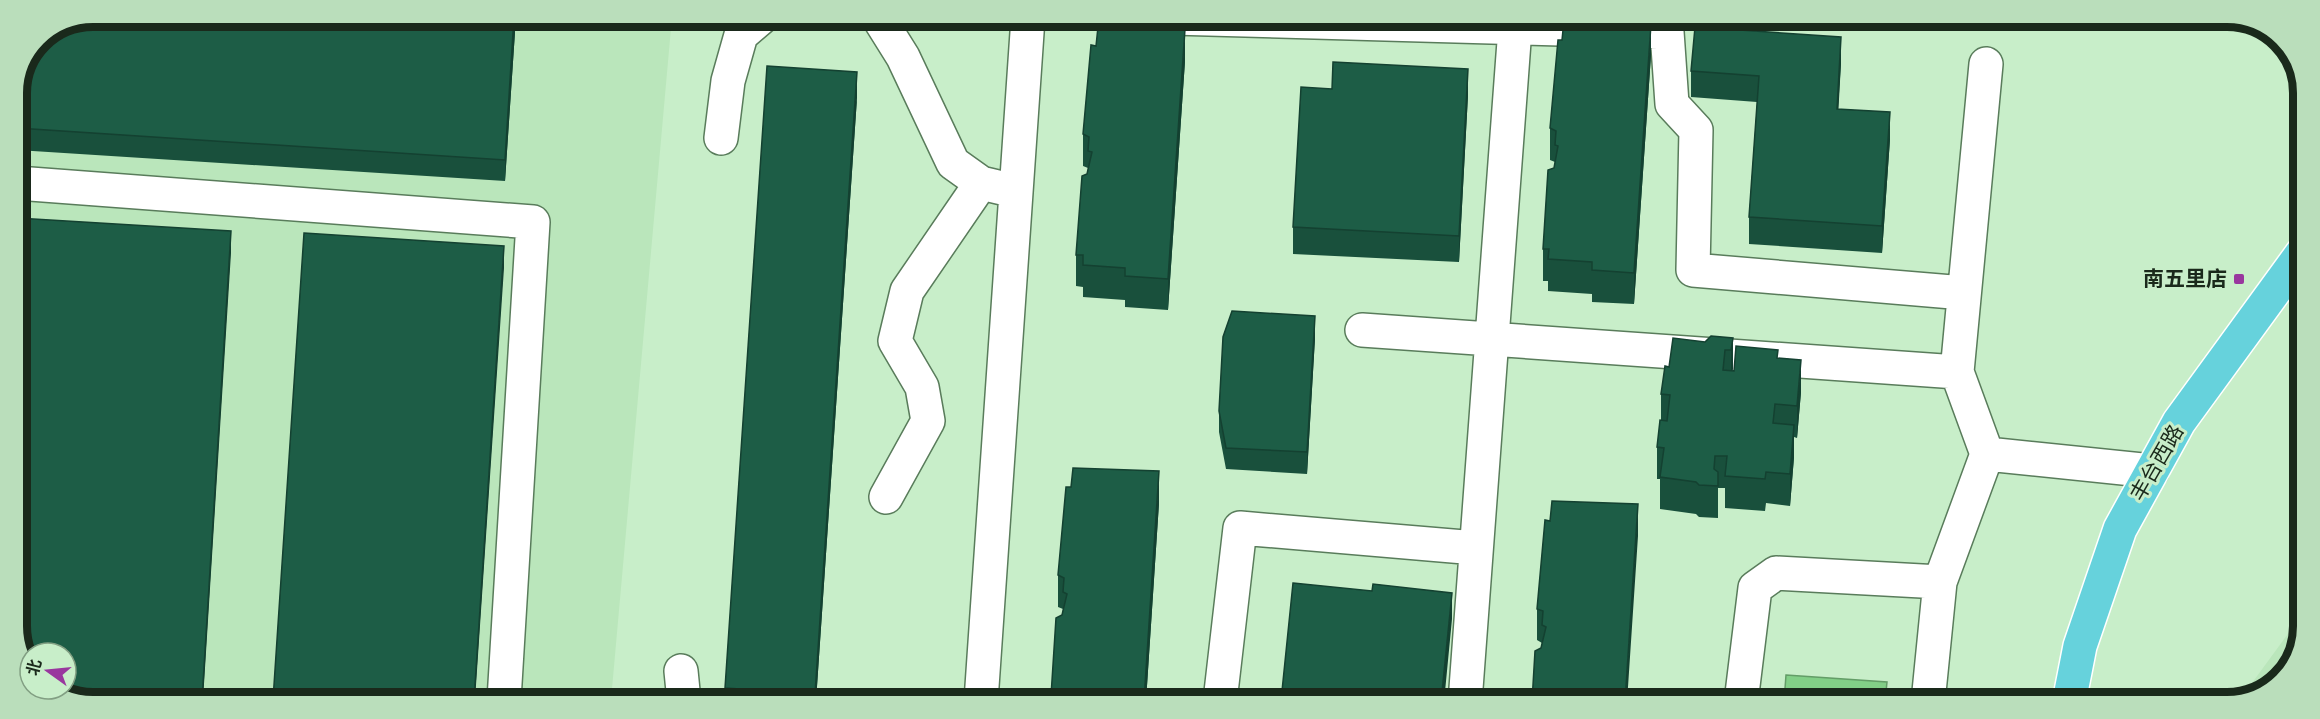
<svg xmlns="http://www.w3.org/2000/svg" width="2320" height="719" font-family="'Source Sans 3','Noto Sans SC',sans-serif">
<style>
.built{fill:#bae6bb}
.water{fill:#82cf87;stroke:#639d67;stroke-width:1.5}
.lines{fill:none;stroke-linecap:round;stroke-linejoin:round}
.minor-casing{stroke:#597c5b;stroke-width:36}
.major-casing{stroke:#fff;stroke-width:36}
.minor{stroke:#fff;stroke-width:33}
.major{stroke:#66d2dc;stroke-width:33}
.wall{fill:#19503c}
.shaded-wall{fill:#144131}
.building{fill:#1d5d46;stroke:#144131;stroke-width:1.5}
.poi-dot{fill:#99379e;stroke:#c8eec9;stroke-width:2}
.labels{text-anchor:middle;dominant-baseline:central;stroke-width:6;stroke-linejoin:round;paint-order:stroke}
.poi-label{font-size:21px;font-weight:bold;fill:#1a291b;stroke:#c8eec9;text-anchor:end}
.street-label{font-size:21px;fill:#1a291b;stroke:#c8eec9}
.rim{fill:none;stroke:#1a291b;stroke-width:8}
</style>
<rect width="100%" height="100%" fill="#c8eec9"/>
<path class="built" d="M94,17H672L611,700H73L66,689V653H30L17,631V93Z
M2301,616V646L2273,687L2241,698Z"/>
<path class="water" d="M1786,675L1887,682L1885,702H1784Z"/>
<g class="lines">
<defs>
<path id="minor" d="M878,17L903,57L953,163L981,183L1002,188
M1172,18L1667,32L1672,104L1696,130L1693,270L1964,293
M1986,64L1957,372L1987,454L2152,471
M721,138L728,81L741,35L762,17
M17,183L533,222L504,700
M1362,330L1957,372
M886,497L928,421L922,387L895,341L907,291L981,183
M681,671L684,701
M981,701L1028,18
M1220,701L1240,528L1476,548
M1465,702L1515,28
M1741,702L1755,588L1776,573L1940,582
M1928,702L1940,582L1987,454"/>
<path id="major" d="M2069,702L2080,646L2120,529L2179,422L2303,252"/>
</defs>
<use href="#minor" class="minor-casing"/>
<use href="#major" class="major-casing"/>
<use href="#minor" class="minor"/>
<use href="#major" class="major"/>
</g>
<path class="wall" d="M93,16L516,17L505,181L17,150L16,93Z
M1651,55L1634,304L1592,302V294L1548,291V281H1543V249L1555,162L1550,160V128Z
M1185,61L1168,310L1125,307V300L1083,297V287L1076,286V255L1088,168L1083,166V134Z
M1841,63L1838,109L1890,139L1882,253L1749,244V217L1757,102L1691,97V71Z
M1468,95L1459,262L1293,254V227Z
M857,98L816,701H725V688Z
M1315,338L1307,474L1226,469L1219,432V411Z
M1733,338L1732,371L1778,358L1801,392L1797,438L1794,437V457L1790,506L1766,503L1765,511L1725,508V488H1718V518L1699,517L1696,514L1660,509V479H1657V447L1661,420V394L1669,367L1705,342Z
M1159,503L1146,701H1051L1056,618L1062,615L1063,609L1058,607V575Z
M1638,536L1541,648L1542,643L1537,640V609Z"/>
<path class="shaded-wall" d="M514,17H516L505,181V160Z
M1651,24V55L1634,304V273Z
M1185,29V61L1168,310V279Z
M1841,37V63L1837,135V109Z
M1468,69V95L1459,262V236Z
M857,72V98L816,701H815Z
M1890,112V139L1882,253V226Z
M231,231V253L203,700H202Z
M504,246V268L475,700H474Z
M1315,316V338L1307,474V452Z
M1733,338V369L1731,382V350Z
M1801,360V392L1797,438V406Z
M1794,425V457L1790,506V474Z
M1159,471V503L1146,701H1144Z
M1638,504V536L1627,702H1625Z
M1452,593V619L1444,702H1441Z"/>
<path class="building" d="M93,16L514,17L505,160L17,128L16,93L39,39Z
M1564,20L1599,24L1601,20L1651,24L1634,273L1592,270V262L1548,259L1549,249H1543L1548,170L1554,168L1558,146L1555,145L1556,131L1550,128L1558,40H1562Z
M1098,27L1185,29L1168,279L1125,276V268L1083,265V255H1076L1082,176L1087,174L1092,152L1088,151L1089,137L1083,134L1091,45L1096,46Z
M1695,27L1841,37L1837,109L1890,112L1882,226L1749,217L1759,76L1691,71Z
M1333,62L1468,69L1459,236L1293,227L1301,87L1332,89Z
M767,66L857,72L815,694L725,688Z
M17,218L231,231L202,700H73L57,689H66V653H30V666L17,631Z
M304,233L504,246L474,700H273Z
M1232,311L1315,316L1307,452L1226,448L1219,411L1223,337Z
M1711,336L1733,338L1731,350H1725L1723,370L1734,371L1736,346L1778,350L1777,358L1801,360L1797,406L1775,404L1773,423L1794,425L1790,474L1766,472L1765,479L1725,476L1727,456H1715L1714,469L1718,472V486L1699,485L1696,482L1660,477L1664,448L1657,447L1660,420L1667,421L1670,395L1661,394L1665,366L1669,367L1673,338L1705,342Z
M1073,468L1159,471L1144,701H1058V697L1051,696L1056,618L1062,615L1067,594L1063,592L1064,578L1058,575L1066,487H1071Z
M1552,501L1638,504L1625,702H1532L1535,651L1541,648L1546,627L1542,625L1543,611L1537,609L1545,520L1550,521Z
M1293,583L1372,591L1373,584L1452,593L1441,702L1281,701Z"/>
<rect class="poi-dot" x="2233" y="273" width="12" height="12" rx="3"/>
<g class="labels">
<g class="poi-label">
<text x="2227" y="279">南五里店</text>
</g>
<g class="street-label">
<text transform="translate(2157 463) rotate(-60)">丰台西路</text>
</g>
</g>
<path d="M0 0H2320V719H0ZM93 27H2227A66 66 0 0 1 2293 93V626A66 66 0 0 1 2227 692H93A66 66 0 0 1 27 626V93A66 66 0 0 1 93 27Z" fill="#badebb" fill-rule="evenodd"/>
<path class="rim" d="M93 27H2227A66 66 0 0 1 2293 93V626A66 66 0 0 1 2227 692H93A66 66 0 0 1 27 626V93A66 66 0 0 1 93 27Z"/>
<g transform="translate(48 671) rotate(285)"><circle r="28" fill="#c8eec9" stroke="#829f83" stroke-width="1.5"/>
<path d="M0-4.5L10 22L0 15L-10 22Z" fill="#99379e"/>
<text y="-9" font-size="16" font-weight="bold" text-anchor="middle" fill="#1a291b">北</text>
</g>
</svg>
